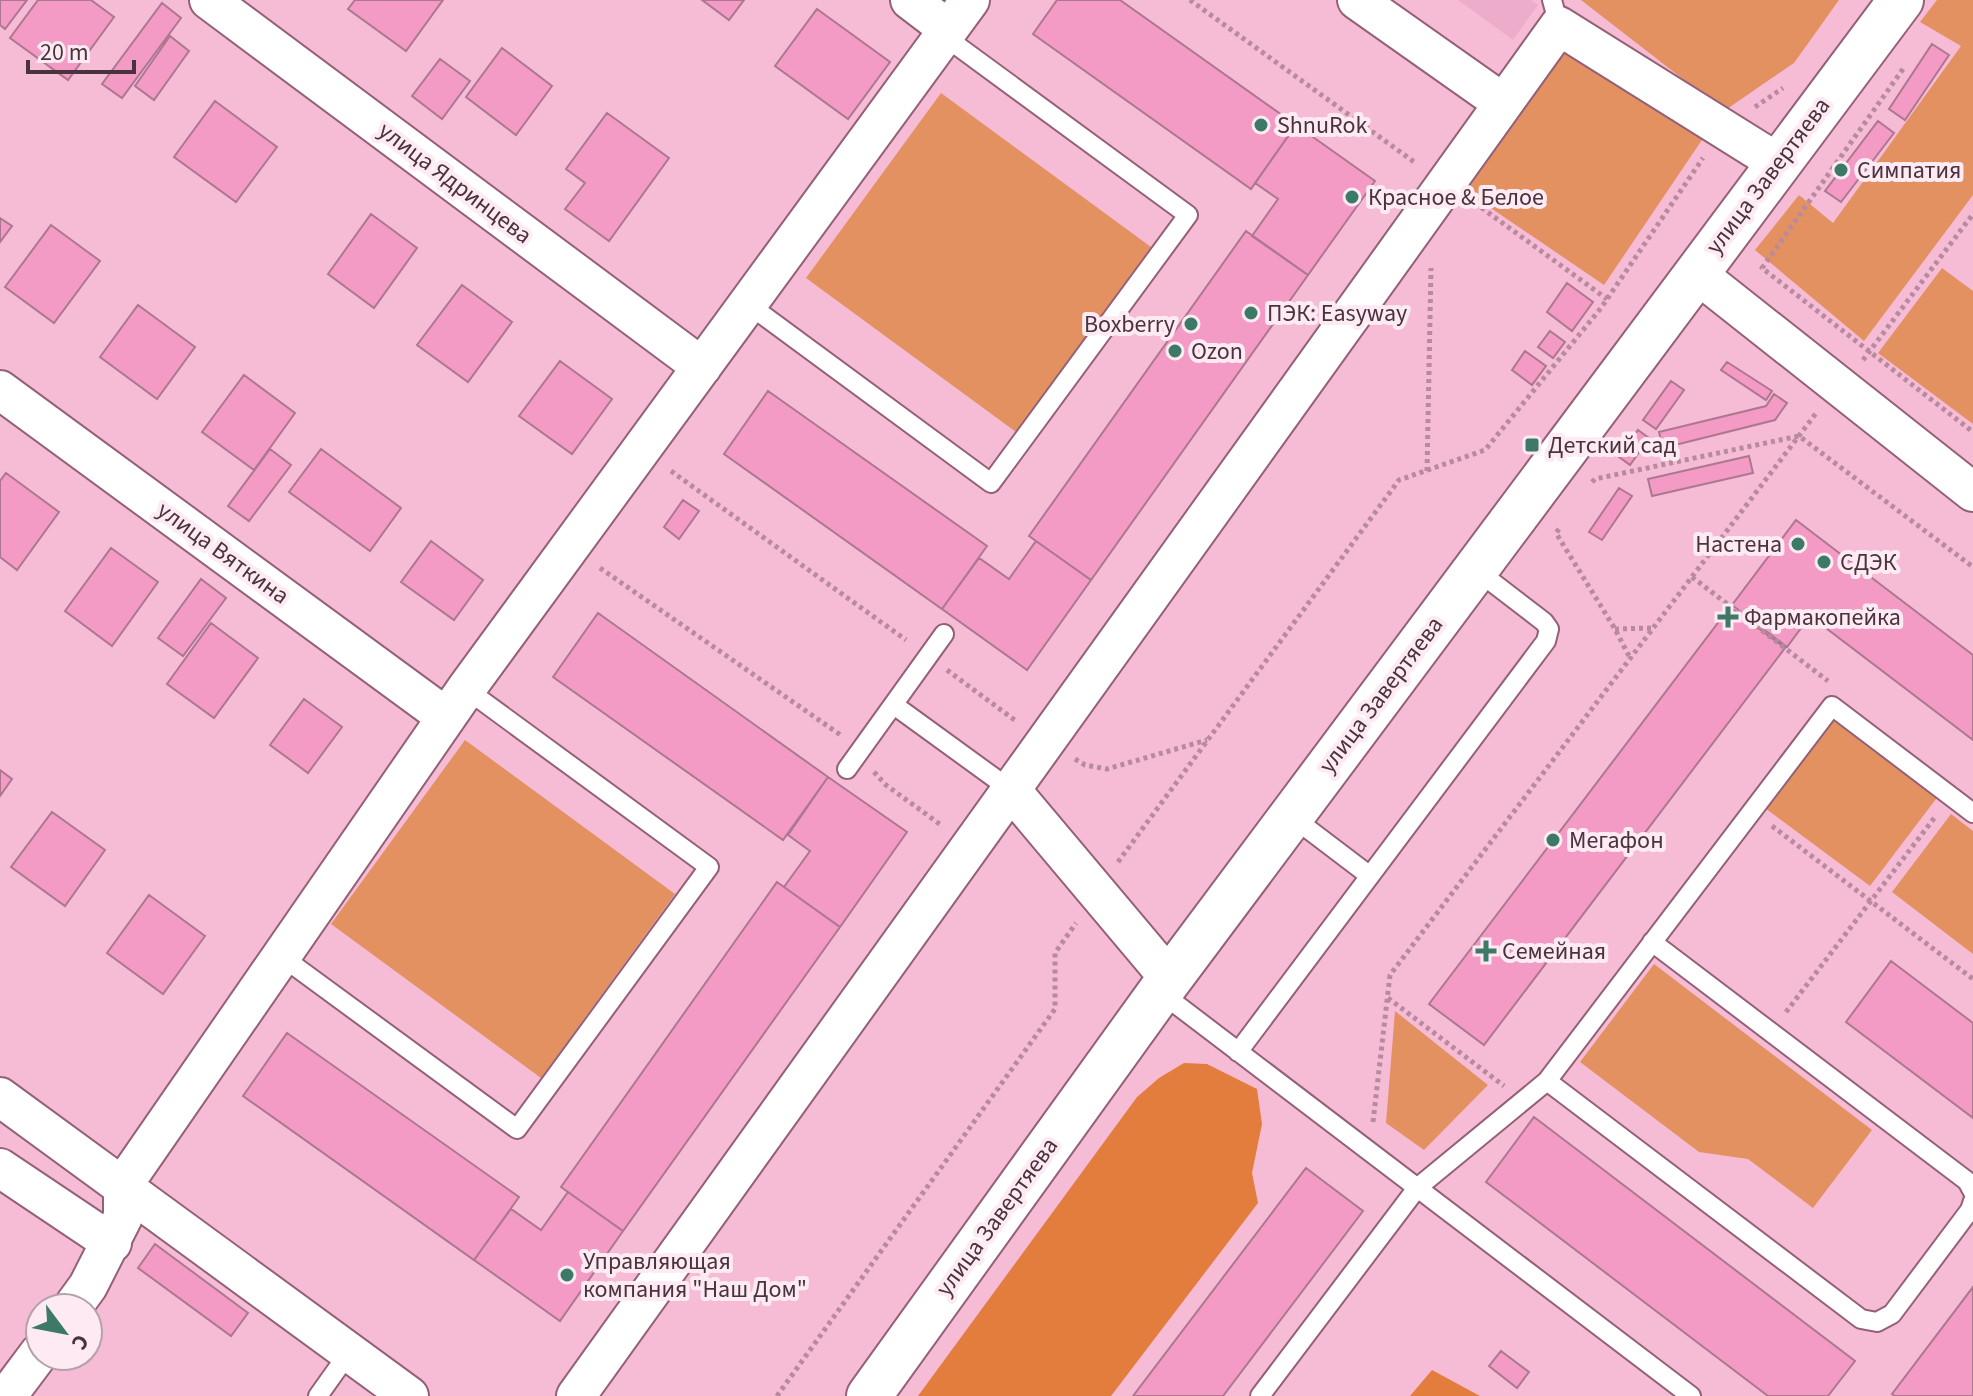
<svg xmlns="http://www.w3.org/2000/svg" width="1973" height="1396" font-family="'Source Sans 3',sans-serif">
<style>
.built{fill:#edadca}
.green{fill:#e49161}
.forest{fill:#e27d3e}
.building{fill:#f39bc5;stroke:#ad7790;stroke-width:2}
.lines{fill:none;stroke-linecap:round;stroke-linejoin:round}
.service-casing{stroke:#946078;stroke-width:22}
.minor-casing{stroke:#946078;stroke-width:42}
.secondary-casing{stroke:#946078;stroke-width:48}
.path{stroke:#b78a9e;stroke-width:5;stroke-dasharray:4 4;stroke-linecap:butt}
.service{stroke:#fff;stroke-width:18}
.minor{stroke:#fff;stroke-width:38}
.secondary{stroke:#fff;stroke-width:44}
.poi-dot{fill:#3c7966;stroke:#fdeaf2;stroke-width:3}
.labels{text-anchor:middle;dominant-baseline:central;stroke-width:8;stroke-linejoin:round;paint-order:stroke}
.poi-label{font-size:24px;fill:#4a333e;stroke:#fdeaf2;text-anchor:start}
.street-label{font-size:24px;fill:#4a333e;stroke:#fdeaf2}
</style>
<rect width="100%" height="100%" fill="#f6bcd6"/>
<path class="built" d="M1458,0H1531L1538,5L1513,40Z"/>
<path class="green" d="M1581,0H1839L1794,63L1724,111Z
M1937,0H1973V195L1864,341L1755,250L1799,195L1833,223L1961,46L1920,22Z
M1567,36L1708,131L1604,285L1463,189Z
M941,93L1151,247L1016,432L806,278Z
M1942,268L1973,291V424L1878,353Z
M1833,716L1939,795L1870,886L1765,808Z
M465,740L675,894L541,1078L331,924Z
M1951,814L1973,831V954L1892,892Z
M1654,964L1872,1130L1813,1208L1748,1159L1699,1152L1580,1062Z
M1395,1011L1488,1085L1424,1150L1386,1123Z"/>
<path class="forest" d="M1184,1063L1207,1064L1257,1089L1262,1124L1252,1173L1258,1203L1111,1396H918L1137,1097L1159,1078Z
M1432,1370L1480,1396H1410Z"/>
<path class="building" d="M0,0H27L5,29L0,25Z
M38,0H91L114,17L68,80L10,38Z
M355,0H443L406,51L348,9Z
M702,0H744L729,20Z
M1057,0H1120L1296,125L1251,189L1033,34Z
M162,3L181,18L122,98L102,84Z
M817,9L890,62L848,119L775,66Z
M170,36L189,51L154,100L135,86Z
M1932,44L1949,55L1905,120L1889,109Z
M502,48L552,86L516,135L466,97Z
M440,59L470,81L442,119L412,96Z
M215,101L277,147L236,202L174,157Z
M607,113L669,158L609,241L565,209L585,183L566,169Z
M1878,121L1894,133L1841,202L1825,191Z
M1296,125L1375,181L1308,275L1252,236L1278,199L1255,183Z
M371,214L417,248L374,308L328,274Z
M0,218L12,226L0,242Z
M51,225L100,261L54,323L5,287Z
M1246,231L1308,275L1091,580L1029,536Z
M1567,283L1593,302L1572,331L1547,312Z
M462,285L512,322L468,382L417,345Z
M138,305L195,347L157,399L100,357Z
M1550,331L1565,342L1553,358L1538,347Z
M1525,351L1546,366L1532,385L1512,370Z
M560,361L612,399L572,454L519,416Z
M1727,362L1772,391L1766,400L1721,370Z
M244,375L295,413L254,470L202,432Z
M1671,381L1684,390L1656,429L1643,420Z
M768,391L987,546L942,609L724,454Z
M1774,394L1787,403L1775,420L1663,448L1659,432L1766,406Z
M1638,430L1649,438L1630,465L1619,457Z
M270,449L291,465L249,521L228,506Z
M321,449L401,508L370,551L289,492Z
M1749,456L1753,473L1652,496L1648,479Z
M6,473L59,512L17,570L0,557V481Z
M1619,488L1632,496L1602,540L1589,532Z
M683,500L699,511L679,539L664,527Z
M1796,520L1973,655V740L1810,616L1787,647L1732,605Z
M431,541L483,580L454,620L401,582Z
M1036,541L1091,580L1027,670L942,609L979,558L1009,579Z
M111,548L158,582L112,646L65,611Z
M201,579L226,598L183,656L158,638Z
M1730,607L1785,648L1484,1045L1429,1004Z
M598,613L828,777L783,840L553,677Z
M211,623L258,658L214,718L167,684Z
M304,699L342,727L308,773L270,745Z
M0,770L12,779L0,796Z
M828,777L907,832L840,927L784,887L810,851L788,835Z
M52,812L105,850L65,906L11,867Z
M777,882L840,927L623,1231L561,1187Z
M149,895L205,936L163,994L107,953Z
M1891,961L1973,1023V1118L1846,1022Z
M287,1033L519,1197L474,1260L243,1096Z
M1534,1117L1855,1361L1828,1396H1768L1486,1182Z
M1306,1168L1363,1211L1223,1396H1133Z
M568,1192L623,1231L560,1321L474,1260L511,1209L541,1230Z
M155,1244L248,1313L231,1336L138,1268Z
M1973,1287V1396H1895L1892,1394Z
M1501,1351L1529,1372L1517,1388L1489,1366Z"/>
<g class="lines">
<defs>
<path id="service" d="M1552,0L1559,26
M748,304L991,483L1188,215L944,36
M894,705L1011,790
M847,769L944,634
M1291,816L1370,876
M1652,942L1967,1181L1973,1192
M281,956L517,1129L709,867L466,689
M1160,992L1691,1396
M1238,1052L1546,641L1549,629L1544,622L1475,569
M1547,1081L1861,1319L1877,1322L1892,1314L1970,1210L1973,1201
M318,1396L350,1351
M1260,1396L1417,1188L1547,1081L1832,706L1973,813"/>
<path id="minor" d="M209,0L702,367
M910,0L948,29
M1357,0L1503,103
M1696,273L1973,492
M0,390L446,717
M1011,790L1170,979
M0,1097L409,1396
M0,1168L112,1243
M72,1308L88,1286L123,1217V1185L466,689L970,0
M7,1396L40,1352
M576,1396L1559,26L1778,163"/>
<path id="secondary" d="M869,1396L1160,992L1901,0"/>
</defs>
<use href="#service" class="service-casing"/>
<use href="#minor" class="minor-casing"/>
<use href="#secondary" class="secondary-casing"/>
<path class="path" d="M1190,0L1417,164
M1903,69L1762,268L1973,432
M1755,107L1783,88
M1475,203L1607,299
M1863,360L1973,214
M671,471L906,640
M1427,471L1431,268
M1592,482L1595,479L1799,436L1973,567
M1559,529L1556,533L1615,629L1630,658
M600,568L842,736
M1692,577L1828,681
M1615,629L1653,628
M947,670L1016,721
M1075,759L1085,765L1107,769L1207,740
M874,772L886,785L941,825
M1772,826L1973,979
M1118,862L1399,480L1485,450L1601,308L1703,158
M1388,998L1504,1086
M1786,1012L1935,817
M1373,1122L1390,975L1817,412
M777,1396L1055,1009V953L1076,923"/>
<use href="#service" class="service"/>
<use href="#minor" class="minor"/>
<use href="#secondary" class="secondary"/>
</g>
<g class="poi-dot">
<circle cx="1261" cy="125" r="8"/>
<circle cx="1841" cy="170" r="8"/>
<circle cx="1352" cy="197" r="8"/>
<circle cx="1251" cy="313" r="8"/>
<circle cx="1191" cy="324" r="8"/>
<circle cx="1175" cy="351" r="8"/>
<rect x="1524" y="437" width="16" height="16" rx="4"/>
<circle cx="1798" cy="544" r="8"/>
<circle cx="1824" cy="562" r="8"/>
<path d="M1724 605h8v8h8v8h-8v8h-8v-8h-8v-8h8z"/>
<circle cx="1553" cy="840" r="8"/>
<path d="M1482 939h8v8h8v8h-8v8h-8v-8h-8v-8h8z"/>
<circle cx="567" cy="1275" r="8"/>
</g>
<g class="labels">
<g class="poi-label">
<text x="1277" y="125">ShnuRok</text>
<text x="1857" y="170">Симпатия</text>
<text x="1368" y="197">Красное &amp; Белое</text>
<text x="1267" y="313">ПЭК: Easyway</text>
<text x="1175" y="324" text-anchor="end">Boxberry</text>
<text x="1191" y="351">Ozon</text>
<text x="1548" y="445">Детский сад</text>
<text x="1782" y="544" text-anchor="end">Настена</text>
<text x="1840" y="562">СДЭК</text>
<text x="1744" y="617">Фармакопейка</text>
<text x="1569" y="840">Мегафон</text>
<text x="1502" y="951">Семейная</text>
<text x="583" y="1261">Управляющая<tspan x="583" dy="28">компания "Наш Дом"</tspan></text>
</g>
<g class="street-label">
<text transform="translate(1768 176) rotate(-53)">улица Завертяева</text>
<text transform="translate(455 183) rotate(37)">улица Ядринцева</text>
<text transform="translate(223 553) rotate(36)">улица Вяткина</text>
<text transform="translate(1381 695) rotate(-53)">улица Завертяева</text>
<text transform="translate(997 1217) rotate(-54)">улица Завертяева</text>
</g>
</g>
<g transform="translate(64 1332) rotate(122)"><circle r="38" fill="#fdeaf2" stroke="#b5a1aa" stroke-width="2"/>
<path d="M0-6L14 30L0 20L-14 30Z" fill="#3c7966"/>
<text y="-12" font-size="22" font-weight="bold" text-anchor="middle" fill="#4a333e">С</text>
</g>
<path d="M28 60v12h106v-12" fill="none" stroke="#4a333e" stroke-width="4"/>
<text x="40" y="60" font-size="24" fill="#4a333e" stroke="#fdeaf2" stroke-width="6" paint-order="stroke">20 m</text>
</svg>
